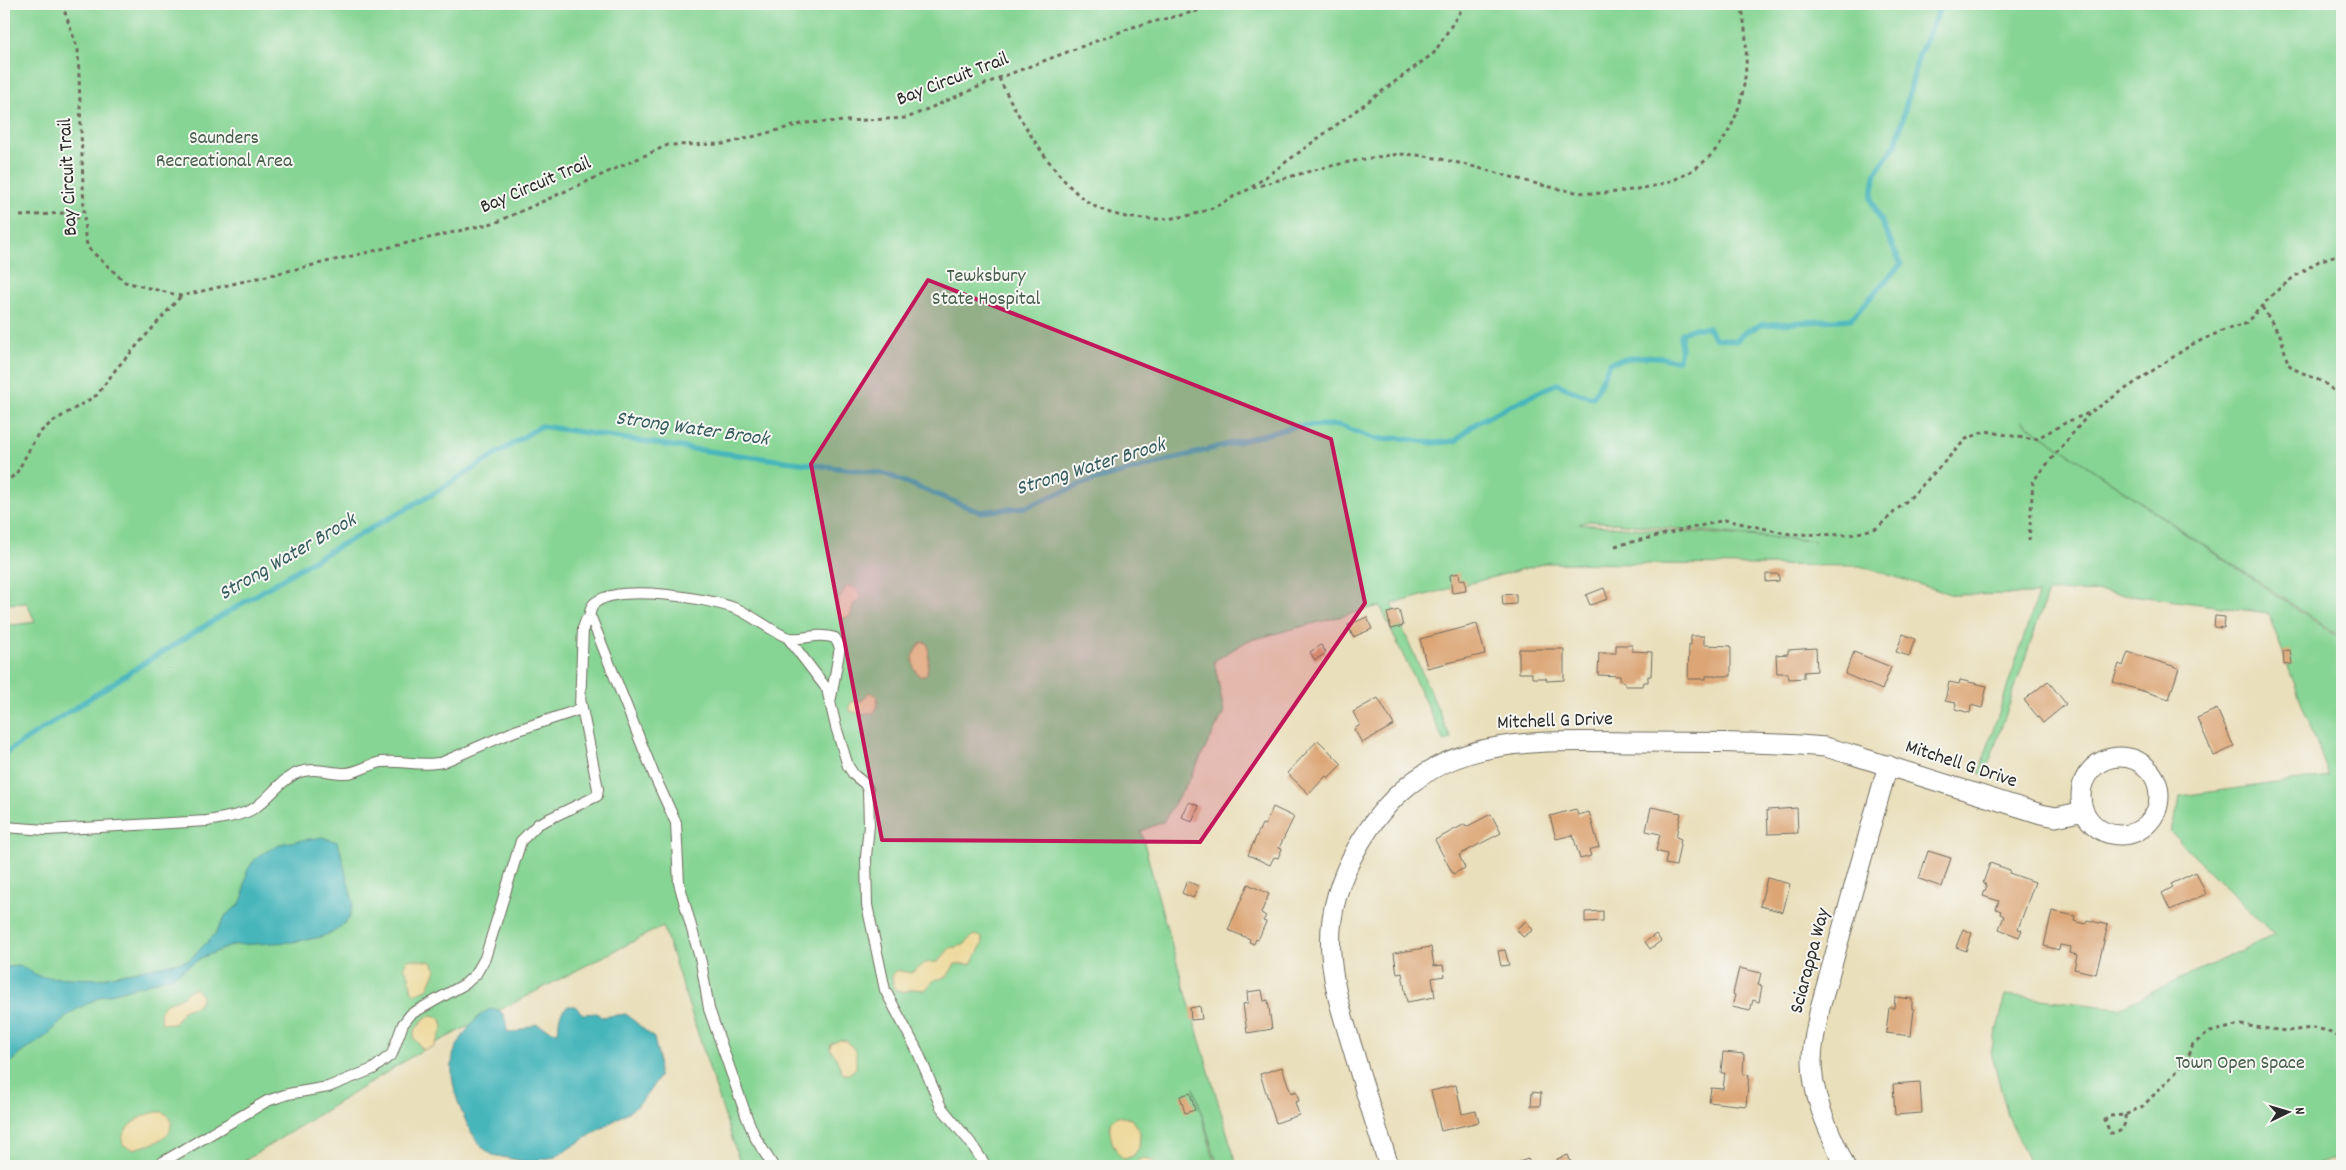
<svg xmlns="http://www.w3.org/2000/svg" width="2346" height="1170" font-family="Dekko,sans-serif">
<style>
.green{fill:#87d594;stroke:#598060;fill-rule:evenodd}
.sand{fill:#eeda9e;stroke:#8c8264}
.water{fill:#46b6bb;stroke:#387073}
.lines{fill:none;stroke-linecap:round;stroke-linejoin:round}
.stream{stroke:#46b6bb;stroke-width:5.5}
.building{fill:#dca574}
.lane-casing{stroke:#6e6a5d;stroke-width:12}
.street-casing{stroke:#6e6a5d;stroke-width:21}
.path{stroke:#6e6a5d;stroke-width:3;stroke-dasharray:4 4;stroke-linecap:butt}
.lane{stroke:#fff;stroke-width:10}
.street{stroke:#fff;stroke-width:19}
.marked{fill:#c2185b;fill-opacity:0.2;stroke:#c2185b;stroke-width:4;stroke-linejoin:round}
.labels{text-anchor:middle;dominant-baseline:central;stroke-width:4;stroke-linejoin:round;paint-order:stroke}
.street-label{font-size:20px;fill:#2b2b2b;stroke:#f6f6f2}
.park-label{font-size:20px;fill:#475e4a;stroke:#f6f6f2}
.water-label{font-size:21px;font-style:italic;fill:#345c5d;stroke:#f6f6f2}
</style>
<rect width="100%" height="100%" fill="#f6f6f2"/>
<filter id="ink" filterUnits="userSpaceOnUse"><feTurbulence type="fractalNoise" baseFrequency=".02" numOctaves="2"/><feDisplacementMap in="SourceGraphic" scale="10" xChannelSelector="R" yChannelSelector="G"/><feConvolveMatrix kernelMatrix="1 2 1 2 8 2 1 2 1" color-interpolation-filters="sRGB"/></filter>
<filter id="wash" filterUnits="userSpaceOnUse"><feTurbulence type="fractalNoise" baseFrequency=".0096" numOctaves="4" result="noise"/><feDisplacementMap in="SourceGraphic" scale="20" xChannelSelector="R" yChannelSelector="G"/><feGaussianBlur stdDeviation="1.12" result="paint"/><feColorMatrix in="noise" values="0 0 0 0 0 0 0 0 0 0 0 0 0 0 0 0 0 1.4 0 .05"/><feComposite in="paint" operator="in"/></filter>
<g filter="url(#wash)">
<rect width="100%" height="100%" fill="#eadfbb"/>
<path class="green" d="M4,4H2342V638L2021,421L2342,640V1157L2311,1166H2031L2008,1116L1991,1052L2006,995L2119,1008L2274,935L2170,832L2178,808L2180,796L2329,776L2268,613L2100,591L2048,592L1985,775L1979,773L2038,594L1953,595L1860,566L1546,563L1392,604L1451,739L1444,742L1380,606L1247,641L1214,661L1224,712L1189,780L1163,822L1141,831L1165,922L1237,1166H1218L1194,1088L1216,1166H741L663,926L424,1049L236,1166H4V623L13,625L35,622L27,603L4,604ZM1589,521L1815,541L1579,524Z"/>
<path class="sand" d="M852,586L859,592L860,598L853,605L850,617L839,618L836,613L838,601L846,587Z
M923,642L927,643C930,648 928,667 927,674L921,677C909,668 911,649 923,642Z
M869,692L876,695C878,702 879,707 873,713L863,715L848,710L851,702L862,701Z
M977,935L982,938L983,943L971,964H955L947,977L934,980L925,990L913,989L903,992L894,989L892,977L896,970L911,973L925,963L938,962L950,948L964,945L972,936Z
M412,959L432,962L436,970L428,988L416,994L412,992L409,976L404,967L406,961Z
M196,989L202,996L197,1006L184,1010L174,1024L162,1023L160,1013C166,999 167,1004 178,999C186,996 186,989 196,989Z
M433,1015L441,1019L443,1028L434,1047L423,1050L414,1038V1031L425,1018Z
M840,1040L847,1041L856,1052V1068L849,1074H843L835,1055L830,1049L831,1044Z
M162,1112L169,1116C179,1140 150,1144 133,1149L123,1145C117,1127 147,1111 162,1112Z
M1118,1116L1131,1119L1140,1132L1139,1148L1133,1156L1124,1159C1114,1152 1107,1133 1111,1121Z
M1145,1158L1153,1161L1156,1166H1134L1138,1160Z"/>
<path class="water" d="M322,837L337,842L340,849L353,903L349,919L335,931L321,937L293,942L233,945L201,958L172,977L100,997L72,1012L45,1037L21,1053L4,1068V967L20,966L41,977L98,979L189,960L215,934L226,915L239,905L243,897L247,871L254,860L265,852L284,843Z
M568,1006H575L583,1014L597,1013L601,1017L626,1014L654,1038L658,1055L659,1077L642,1101L633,1109L555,1157L527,1162L493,1155C481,1149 470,1132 465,1119C456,1100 449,1077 453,1056C456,1043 486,995 502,1013C506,1018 506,1026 507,1031L513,1033L536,1024L552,1031L558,1032C560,1020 557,1014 568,1006Z"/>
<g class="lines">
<path class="stream" d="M4,754L141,665L312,561L436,492L541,426L692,449L885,474L980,512L1026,507L1087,482L1297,426L1339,425L1376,439L1401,438L1433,443L1456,441C1475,420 1493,415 1518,402C1532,396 1543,389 1557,384L1580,394L1593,397C1601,386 1603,374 1610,363C1625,358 1641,355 1658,357C1665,357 1670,361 1678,360C1683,352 1679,343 1682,333L1695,328H1708L1715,338L1736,341L1745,332L1761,325L1851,319L1901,264L1871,200L1876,172L1896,144L1919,55L1938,13L1940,4"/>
</g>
<g id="blocks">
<path class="building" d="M1459,573L1460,580L1465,579L1466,591L1452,593L1450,575Z
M1766,574H1779V581L1766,582Z
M1604,588L1608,599L1590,605L1586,595Z
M1516,594V604L1503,605L1502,595Z
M1399,610L1403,626L1391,629L1387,613Z
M2215,616L2225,617L2224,628L2214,627Z
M1367,617L1372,629L1353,637L1348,625Z
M1477,624L1485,654L1427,668L1420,639Z
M1903,634L1915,639L1909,656L1896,652Z
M1691,636H1704V645L1731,646V676H1706V679H1688L1689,645H1691Z
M1321,645L1326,653L1315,660L1310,652Z
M1616,645H1632V651L1652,652L1651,676H1648V682H1644L1643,686H1625V682L1620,681V676L1598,675L1599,653H1616Z
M1816,648L1817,671L1804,672V678L1789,679L1788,673H1777L1776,655L1788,654V650Z
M1519,649H1564V680L1547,681L1546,678H1532V673H1519Z
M2290,650L2292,664L2284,665L2283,651Z
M1854,652L1891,667L1882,690L1845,674Z
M2128,652L2179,668L2169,699L2113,682L2119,664L2123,666Z
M1960,680L1987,686L1982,708L1971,705L1970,713L1955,709L1956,703L1945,701L1949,682L1959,684Z
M2048,681L2066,704L2043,723L2024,700Z
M1378,698L1394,725L1362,743L1354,729L1360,725L1353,712Z
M2217,709L2234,747L2214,756L2197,718Z
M1318,740L1342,764L1328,778L1326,776L1309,794L1287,773Z
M1189,802L1199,806L1192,822L1182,817Z
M1273,807L1294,817L1279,848L1282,849L1278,858L1274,857L1270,865L1248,855L1262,824L1265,825Z
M1651,807L1681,813L1676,837L1681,839L1676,866L1665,864L1667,854L1656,851L1660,834L1646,831Z
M1797,808L1798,833L1768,834L1767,810Z
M1576,809L1578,815L1589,812L1599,847L1589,850L1591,856L1580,859L1573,835L1556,839L1550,816Z
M1491,814L1501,833L1459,855L1465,868L1453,874L1435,840L1465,824L1466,827Z
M1928,851L1951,858L1942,887L1919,879Z
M1990,863L2010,870L2009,873L2035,882L2018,929L2022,930L2019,937L1999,929L2004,916L2000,914L2001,911L1996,909L1999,901L1983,896L1987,885L1983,883Z
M2196,872L2206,894L2170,910L2162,893L2173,887L2171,884Z
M1767,878L1790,884L1783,912L1760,906Z
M1187,881L1198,886L1193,898L1182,893Z
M1248,884L1269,894L1261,913L1266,916L1263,921L1266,922L1258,940L1256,939L1254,944L1249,942L1250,939L1228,930Z
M1603,911V921L1585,922V912Z
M2052,911L2075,916L2074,921L2086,924L2087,920L2108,925L2096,974L2074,969L2077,955L2070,953L2071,947L2060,945L2059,950L2044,946Z
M1526,921L1533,930L1523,937L1516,929Z
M1963,929L1972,933L1966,951L1956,947Z
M1656,934L1661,941L1650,949L1645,942Z
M1431,947L1434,966L1443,965L1445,976L1432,978L1435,997L1407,1002L1402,973L1397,974L1394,953Z
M1505,950L1509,965L1501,966L1498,951Z
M1739,968L1761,973L1758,985L1762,986L1759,1002L1753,1000L1750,1011L1732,1007L1735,995L1733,994Z
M1262,990L1264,1001L1268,1000L1272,1029L1247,1033L1243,1004L1248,1003L1247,992Z
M1895,997L1912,999V1009H1914L1911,1036L1886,1033L1889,1008H1894Z
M1200,1006L1202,1019L1191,1020L1190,1008Z
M1723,1052L1744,1054L1743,1074L1749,1075L1746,1106L1709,1102L1711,1088L1723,1089L1725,1073H1721Z
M1282,1067L1291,1093L1296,1091L1299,1101L1295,1102L1299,1115L1276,1123L1260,1074Z
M1920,1082L1922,1113L1895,1115L1893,1084Z
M1456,1085L1462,1114L1476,1111L1479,1122L1441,1131L1431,1091Z
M1532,1092L1541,1093L1540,1106H1531Z
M1190,1093L1195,1110L1185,1113L1180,1096Z
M1568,1155L1572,1165L1560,1166L1557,1159Z
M1481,1159L1484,1166H1465Z
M1528,1159L1531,1166H1517L1516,1163Z"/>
</g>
</g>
<g filter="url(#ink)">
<use href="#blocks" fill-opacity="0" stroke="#6e6a5d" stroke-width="1"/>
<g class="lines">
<defs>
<path id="lane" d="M589,619C590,613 590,606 596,602C622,584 708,598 737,609C750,614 780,637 790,638C806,640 817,632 835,638L840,647L831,698
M788,638L827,689L836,727L848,766L854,775L865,784L868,790L869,825L866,857L867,905L885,990L917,1050L941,1107L970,1142L986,1166
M4,827L47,830L207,821C221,818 238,817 251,810C269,801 280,778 300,772C316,767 329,773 345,773C358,773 369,764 382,762C402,760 423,767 443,762L515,731L575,711L580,707L583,628L586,620H592L654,775L676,823L679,883L701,962L709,1009L747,1118L755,1137L773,1166
M156,1166L267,1101L288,1094L328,1087L373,1069L392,1054L403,1024L411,1014L465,984L476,974L485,958L521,841L538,824L597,796L598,789L581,703"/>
<path id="street" d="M2081 796a39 39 0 1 1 78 0a39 39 0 1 1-78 0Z
M1389,1166C1377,1129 1365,1091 1354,1053C1344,1020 1333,988 1331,954C1328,917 1339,880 1357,848C1423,732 1520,741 1636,742C1691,742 1745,742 1800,745L1825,747L1850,754L2041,814L2056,817L2084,811
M1845,1166C1830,1132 1812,1099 1812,1061C1812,1043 1817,1025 1820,1008L1888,765"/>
</defs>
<use href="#lane" class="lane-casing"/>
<use href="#street" class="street-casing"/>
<path class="path" d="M62,4L78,50L85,237L88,248L125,282L181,296L497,222L668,145L725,144L805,123L907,118L999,78L1133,27L1197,11L1206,4
M999,78C1017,116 1060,190 1098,208C1129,223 1175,222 1207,210C1222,205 1235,194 1250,189C1296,174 1344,161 1391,155C1415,152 1440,159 1463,164C1500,173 1538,186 1576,192C1599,195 1621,192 1643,188C1673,183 1699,171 1718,147C1749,108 1751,51 1741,4
M1252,187L1434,53L1465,4
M20,216L65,213L84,220
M2262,307L2281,337L2288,364L2294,369L2323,382L2342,397
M4,483L16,474L38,434L52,422L97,395L116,369L181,296
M2029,541L2033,481L2089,414
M1615,546L1725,520L1790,534L1850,535L1877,528L1913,495L1966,439L1986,431L2034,440L2067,422L2091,412L2191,345L2224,330L2245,324L2274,293L2294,277L2319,261L2342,253
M2125,1115C2126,1126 2122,1134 2110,1133L2105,1120L2110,1116L2125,1115L2143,1106L2178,1070L2190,1053L2193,1044L2210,1032L2240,1025L2287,1031L2313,1028L2324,1030L2342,1038"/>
<use href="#lane" class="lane"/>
<use href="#street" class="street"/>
</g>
</g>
<path class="marked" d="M928,280L1331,439L1365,603L1200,842L882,840L811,464Z"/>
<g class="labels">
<g class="street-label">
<text transform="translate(953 80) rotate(-21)">Bay Circuit Trail</text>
<text transform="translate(69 177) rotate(-93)">Bay Circuit Trail</text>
<text transform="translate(536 186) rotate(-23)">Bay Circuit Trail</text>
<text transform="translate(1555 722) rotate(-2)">Mitchell G Drive</text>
<text transform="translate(1961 765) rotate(18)">Mitchell G Drive</text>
<text transform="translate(1811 961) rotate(-75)">Sciarappa Way</text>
</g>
<g class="park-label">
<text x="224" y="139">Saunders<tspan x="224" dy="23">Recreational Area</tspan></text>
<text x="986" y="277">Tewksbury<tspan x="986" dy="23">State Hospital</tspan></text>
<text x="2240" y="1064">Town Open Space</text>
</g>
<g class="water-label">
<text transform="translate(692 430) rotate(8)">Strong Water Brook</text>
<text transform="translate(1091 468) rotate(-17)">Strong Water Brook</text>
<text transform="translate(288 558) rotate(-30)">Strong Water Brook</text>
</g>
</g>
<rect width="2346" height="1170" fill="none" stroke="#f6f6f2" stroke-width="20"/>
<g transform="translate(2288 1112) rotate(85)" stroke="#f6f6f2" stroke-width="4" paint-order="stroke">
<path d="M0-4L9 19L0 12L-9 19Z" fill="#2b2b2b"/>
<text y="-8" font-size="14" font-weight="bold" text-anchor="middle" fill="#2b2b2b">N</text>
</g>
</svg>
